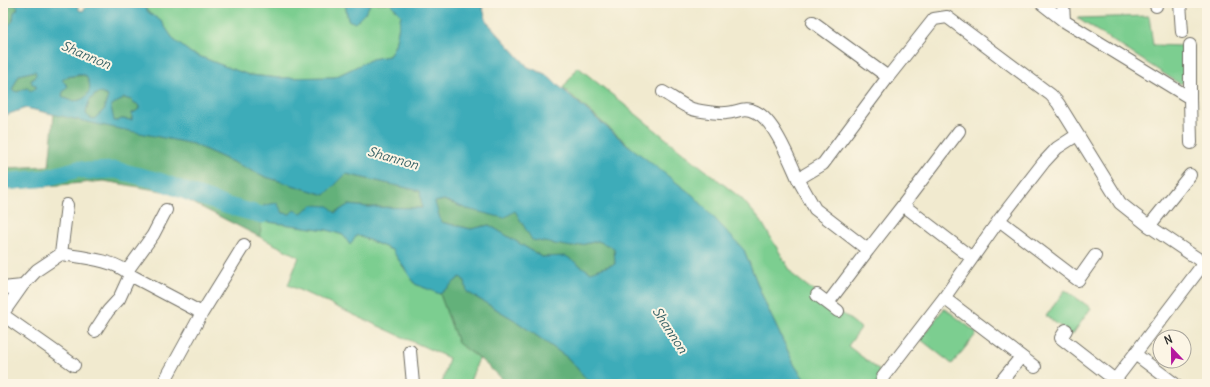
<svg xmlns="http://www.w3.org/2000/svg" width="1210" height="387" font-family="Delius,sans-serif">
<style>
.green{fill:#7bce90;stroke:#537c5e}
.forest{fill:#64b17a;stroke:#486e52}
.water{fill:#3cacb9;stroke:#346c72;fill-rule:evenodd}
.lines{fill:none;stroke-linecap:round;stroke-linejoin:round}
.river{stroke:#3cacb9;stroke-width:17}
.minor-casing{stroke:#706e64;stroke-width:14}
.minor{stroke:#fff;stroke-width:12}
.labels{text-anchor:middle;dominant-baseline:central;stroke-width:4;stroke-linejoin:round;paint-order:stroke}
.water-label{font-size:13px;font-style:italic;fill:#325f64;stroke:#fcf5e5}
</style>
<rect width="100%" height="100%" fill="#fcf5e5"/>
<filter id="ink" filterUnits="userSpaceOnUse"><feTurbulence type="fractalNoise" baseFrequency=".025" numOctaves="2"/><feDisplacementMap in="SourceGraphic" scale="8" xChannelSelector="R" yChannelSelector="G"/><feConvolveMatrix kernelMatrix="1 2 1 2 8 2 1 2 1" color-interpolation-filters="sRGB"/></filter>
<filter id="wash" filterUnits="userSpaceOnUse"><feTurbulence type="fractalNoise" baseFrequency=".012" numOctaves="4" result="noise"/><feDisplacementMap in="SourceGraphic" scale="16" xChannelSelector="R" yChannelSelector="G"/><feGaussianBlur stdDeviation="0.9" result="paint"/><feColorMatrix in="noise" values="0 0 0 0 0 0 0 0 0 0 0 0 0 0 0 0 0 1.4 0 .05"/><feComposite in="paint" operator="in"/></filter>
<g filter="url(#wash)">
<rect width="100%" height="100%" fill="#f1eacf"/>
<path class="green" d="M142,3H345L348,20L365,13L371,3H390L401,15L395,45L389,56L372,59L335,77L280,78L249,75L224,66L191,53L174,40L161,21L148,12Z
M1149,16L1153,45L1184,46L1186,80L1180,84L1077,18Z
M578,67L675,146L742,199L761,221L793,275L861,328L848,346L879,370L878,384H808L795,366L766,305L744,250L624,141L563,88Z
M261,221L327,230L343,235H356L392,250L415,284L440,294L458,343L479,358L469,384H442L449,358L288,285L299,257L260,237Z
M1065,290L1091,308L1072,335L1046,316Z
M944,309L947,310L977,333L952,364L920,339L942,311Z"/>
<path class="forest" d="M3,3H13L18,7L17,10L14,12L13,21L9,25L5,26L3,27Z
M35,71L36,74L35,78L31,80L36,85L35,89L31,91L23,89L17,92L12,90L19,75Z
M85,75C99,93 80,109 62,96L63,92L68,86L62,80L67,77Z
M100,93L109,96L105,106V109C101,112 99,116 94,119L90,118L86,114C87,105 90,95 100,93Z
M124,98L132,100L139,106V109L135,112L132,113V120L121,119L118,121H113L111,106C115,102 120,101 124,98Z
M54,114L193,144L266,177L325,195L346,174L421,191L422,208L368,207L349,205L334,213H301L290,214L283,213L262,215L260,237L173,193L104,181L3,190V168L49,166Z
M444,200L467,209L515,211L572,247L598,241L614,248L615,264L590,272L566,257H542L489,225L471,229L441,222L434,202Z
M460,277L465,281L467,292L513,319L568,358L591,384H508L479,358L458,343L440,294Z"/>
<path class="water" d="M13,3H77L79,10L83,11L88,3H142L148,12L161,21L174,40L191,53L224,66L249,75L280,78L335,77L372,59L389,56L395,45L401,15L390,3H477L482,6L487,22L528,67L545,74L624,142L694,196L744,250L766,305L795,366L808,384H591L568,358L513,319L467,292L465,281L460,277L440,294L415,284L392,250L357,235L350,245L343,235L327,230L261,221L264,205L277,203L283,213L290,214L294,210L301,213L313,205L329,206L335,213L348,205L368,207L422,208L420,191L346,174L325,195L266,177L193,144L96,124L26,108L3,116V27L4,26L9,25L13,21L14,12L17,10L18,7ZM35,71L36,74L35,78L31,80L32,84L36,85L35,89L31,91L27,88L17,92L12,90L19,75ZM78,75H85C99,93 79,109 62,96L63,92L68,86L62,80L67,77ZM100,93L108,96L105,106V109L94,119L90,118L86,114C87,105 90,95 100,93ZM124,98L132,100L133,103H136L139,106V109L135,112L132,113V120L121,119L118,121H114L111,106C115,102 120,102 124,98ZM444,200L467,209L504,218L515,211L532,240L572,247L598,241L614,248L615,264L590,272L566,256L542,257L489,225L471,229L441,222L435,202Z
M345,3H371L365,13L355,23L348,20Z"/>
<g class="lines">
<path class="river" d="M3,182L46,178L78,169L88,171L116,170L159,181L193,194L228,206L262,215"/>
</g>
</g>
<g filter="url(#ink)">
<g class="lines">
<defs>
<path id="minor" d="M1041,3L1064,21
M1063,3L1064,21L1190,98L1191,143
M1180,3L1182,32
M1156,6V3
M813,22L888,77
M663,92C672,97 682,105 692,109C699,111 720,114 726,113C738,113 743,105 756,112C774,120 790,161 798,179
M1190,98V45
M959,131L903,205L868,250L815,209L798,179L823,164L888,77L934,19L947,17L1051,95L1058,103L1120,203L1149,226L1207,265
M903,205L972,258
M999,220L1078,280L1095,256
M1149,226L1190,175
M61,254L67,205
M127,271L153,235L166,210
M3,288L22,286
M817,295L838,311
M944,298L1035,367
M828,303L868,250
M3,313L22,286L37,270L61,254C80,257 118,260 130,275L202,313L244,245
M3,315L74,365
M1066,330L1061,338L1115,380
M95,331L108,311L119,299L130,275
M410,351L413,384
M1135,354L1175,384
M163,384L202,313
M881,384L883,377L944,298L999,220L1044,162L1057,148L1077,135
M999,384L1021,357
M1112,384L1204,263"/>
</defs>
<use href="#minor" class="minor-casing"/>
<use href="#minor" class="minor"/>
</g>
</g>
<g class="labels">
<g class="water-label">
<text transform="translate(86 55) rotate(23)">Shannon</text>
<text transform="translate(393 158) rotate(16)">Shannon</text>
<text transform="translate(670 330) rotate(57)">Shannon</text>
</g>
</g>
<rect width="1210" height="387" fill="none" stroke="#fcf5e5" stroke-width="16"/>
<g transform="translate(1172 349) rotate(338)"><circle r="19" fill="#fcf5e5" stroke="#a8a49b"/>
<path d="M0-3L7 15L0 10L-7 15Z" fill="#b5179e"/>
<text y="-6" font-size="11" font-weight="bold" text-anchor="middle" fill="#2b2b2b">N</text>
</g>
</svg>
